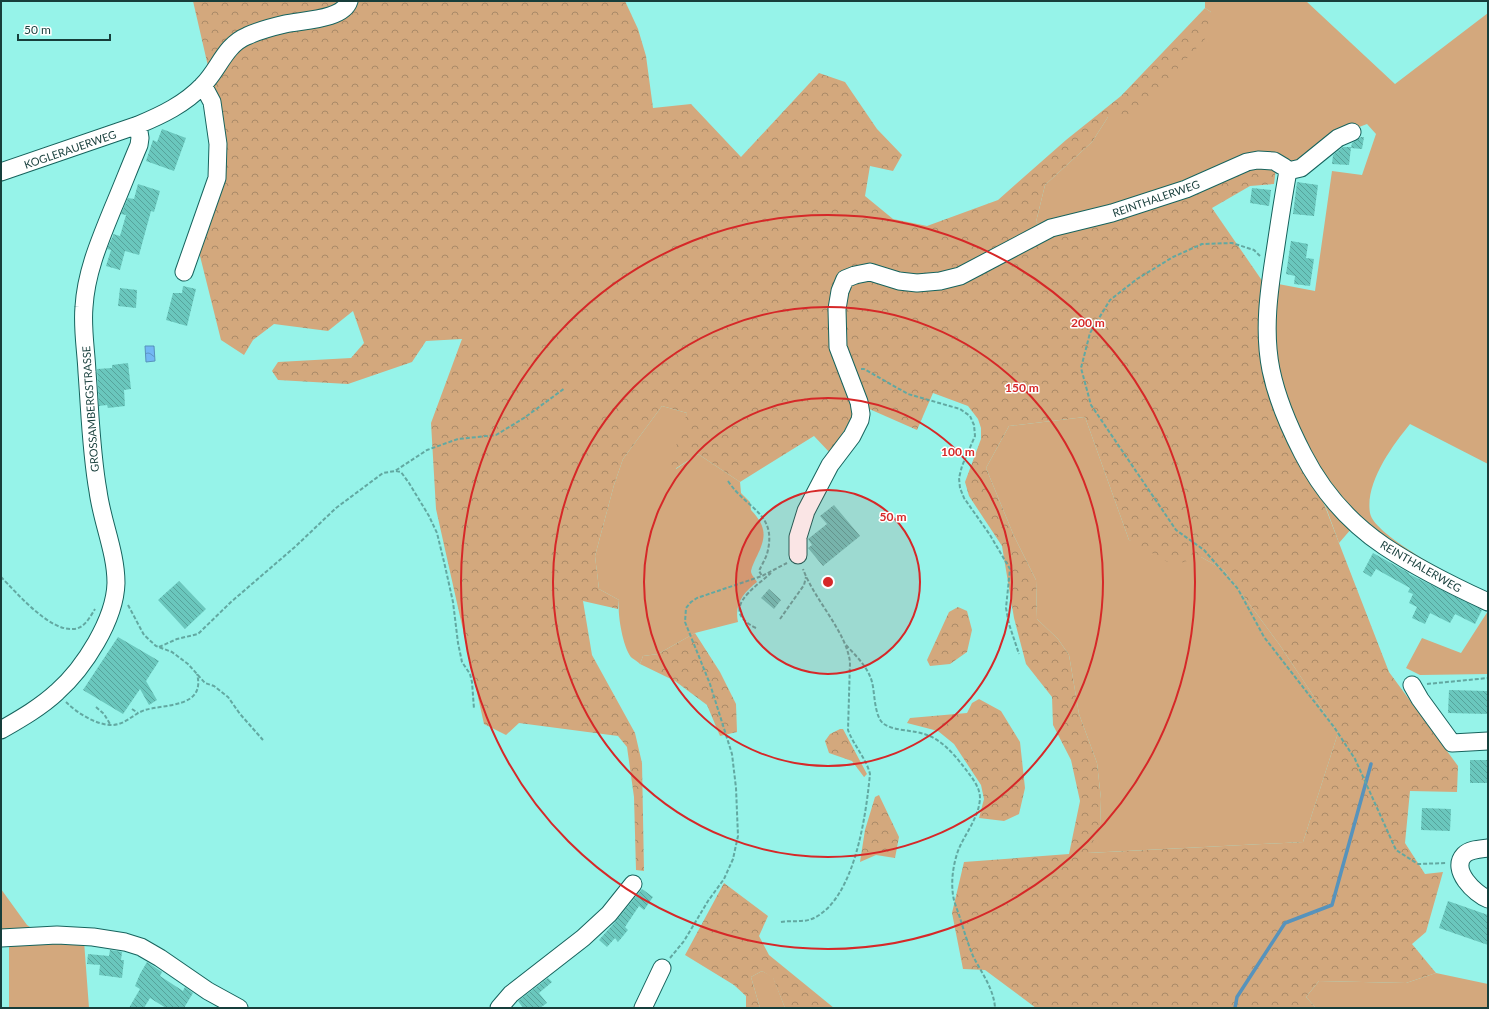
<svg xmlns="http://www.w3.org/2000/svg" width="1489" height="1009" font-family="Lato,sans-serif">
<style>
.grass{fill:#d3a87d}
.forest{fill:url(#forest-crowns);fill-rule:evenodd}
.water{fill:url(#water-waves);stroke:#5793bc}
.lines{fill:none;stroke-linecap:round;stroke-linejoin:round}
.stream{stroke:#5793bc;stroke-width:3.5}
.building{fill:url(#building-back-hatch)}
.minor-casing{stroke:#16635d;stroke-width:19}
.path{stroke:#62a8a1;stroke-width:2;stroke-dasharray:4 2;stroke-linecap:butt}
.minor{stroke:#fff;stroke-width:17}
.ring{fill:none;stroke:#d62828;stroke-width:2}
.labels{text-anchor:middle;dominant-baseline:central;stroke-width:3;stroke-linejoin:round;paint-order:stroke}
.street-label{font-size:11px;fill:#173e3b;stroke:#fff}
.centre{fill:#d62828;stroke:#fff;stroke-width:2}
.ring-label{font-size:12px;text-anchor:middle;font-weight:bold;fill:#d62828;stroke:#fff;stroke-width:3;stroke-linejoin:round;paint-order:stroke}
</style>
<defs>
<pattern id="forest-crowns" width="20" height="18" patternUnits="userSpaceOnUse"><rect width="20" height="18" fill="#d3a87d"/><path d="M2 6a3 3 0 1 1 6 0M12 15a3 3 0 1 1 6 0" fill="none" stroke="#aa8a68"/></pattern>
<pattern id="water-waves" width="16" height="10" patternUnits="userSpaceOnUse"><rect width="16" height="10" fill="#72b7f4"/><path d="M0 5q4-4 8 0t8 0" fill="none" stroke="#5d96c7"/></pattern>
<pattern id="building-back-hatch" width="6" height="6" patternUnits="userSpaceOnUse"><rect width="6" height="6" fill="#6ac7bd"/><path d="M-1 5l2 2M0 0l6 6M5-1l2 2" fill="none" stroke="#56a39b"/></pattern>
</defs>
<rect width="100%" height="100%" fill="#96f3e9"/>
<path class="grass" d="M1205,1H1306L1395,84L1488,13V464L1410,424C1392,446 1365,483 1370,513C1374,537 1465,582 1488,595L1414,560L1335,498L1291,413L1276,367L1273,283L1315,291L1332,171L1362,175L1376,134L1367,124L1338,135L1303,163L1185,186L1044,228L1036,222L1045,185L1092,142L1108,117L1211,12L1205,8Z
M662,406L687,413L676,469L698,454L740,482L741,493L750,502L751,510C766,526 767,536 757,556C755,560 752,566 751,571C751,575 755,578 757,582C744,592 734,604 738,622L695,633L658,654L643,656L640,664C638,662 635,660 632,658C623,649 617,613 619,600L599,589L595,556L614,485L623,459Z
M1085,417L1129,540L1201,557L1224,570L1279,644L1338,733L1303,842L1087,853L1100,826L1101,799L1097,763L1079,714L1069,655L1058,639L1037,619L1036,580L1014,536L986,468L1009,426Z
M1321,494L1352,528L1339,543Z
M1488,611V674L1420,675L1406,668L1422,638L1461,653Z
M1,889L27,925L33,929L1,934Z
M84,941L89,1008H9V943Z
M762,971L773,977L785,1008H760L751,977Z
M1436,973L1488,984V1008H1316L1306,997L1319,981L1406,983Z"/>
<path class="forest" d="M193,1H625L638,29L646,56L653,108L691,104L741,157L819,73L845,82L877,129L902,155L893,171L870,166L865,196L893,219L927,226L998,200L1066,140L1121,96L1205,8L1211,12L1205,39L1132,118L1108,117L1092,142L1045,185L1036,222L1044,228L1248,165L1276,168L1274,184L1250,186L1212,208L1263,282L1264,346L1339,543L1389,672L1458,766L1457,792L1410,791L1405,843L1425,874L1443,872L1426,932L1412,944L1436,973L1406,983L1319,981L1306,997L1316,1008H1036L985,970L963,969L952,913L964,862L1069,854L1080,801L1071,760L1053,725L1052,697L1026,664L1014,618L1002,546L969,496L965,482L981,439V428L978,419L968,406L933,393L917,430L867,408L853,415L831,454L814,436L740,482L698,454L675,469L670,464L687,413L662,406L623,459L614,485L595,556L599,589L619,600L618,609L583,601L592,655L635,733L642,763L644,871L636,870L634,797L627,747L618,736L519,723L506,735L484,724L436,509L431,423L462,339L426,341L412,362L348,384L278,380L272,371L278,362L351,358L364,343L353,311L328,331L274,324L253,340L244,355L221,340L197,244L225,164L213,88ZM1085,417L1129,540L1173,565L1201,557L1224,570L1279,644L1338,733L1303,842L1088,853L1100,826L1101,799L1097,763L1079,714L1069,655L1058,639L1037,619L1036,580L1014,536L986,468L1009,426Z
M958,607L967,611L972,630L967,652L950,664L930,666L927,660L949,612Z
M695,633L720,672L736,704L737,732L720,736L707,705L675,681L640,664L643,656L658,654Z
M979,699L1001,711L1020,742L1025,788L1019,814L1004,821L979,818L984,799L981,785L954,744L938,731L907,723L910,718L967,713L972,703Z
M840,729H843L867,774L864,777L852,761L829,753L825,741L830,734Z
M879,795L899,837L895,858L876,855L860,862L865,830L875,797Z
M724,883L768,916L759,936L769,955L834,1008H785L773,978L762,971L751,977L760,1008H746V996L734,985L685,955Z"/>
<path class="water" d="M145,346H154L155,361L146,362Z"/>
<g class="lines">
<path class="stream" d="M1235,1008L1237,997L1285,923L1332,905L1371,764"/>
</g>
<path class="building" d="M162,129L186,138L174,171L146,161L153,140L157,142Z
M1361,137H1364L1362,149L1351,148L1352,143Z
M1343,147H1351L1349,165L1332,164L1333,155Z
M1297,182L1318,185L1314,216L1293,214Z
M138,184L160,191L154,212L151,211L139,255L125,251L120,270L106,266L111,250L107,249L113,236V234L120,236L126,215L121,214L128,198L134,199Z
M1252,188L1271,190L1269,206L1250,203Z
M1291,241L1308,244L1306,258L1314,259L1310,286L1294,284L1295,276L1286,274Z
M183,286L196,289L187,326L166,320L173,293H182Z
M120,288L137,290L136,308L118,306Z
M128,363L131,389L124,390L125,406L108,408L107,405L99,406L97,369L112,368V365Z
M834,505L860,536L823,566L808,548L812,545L808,539L827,524L820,516Z
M1373,553L1409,573V574L1482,610L1475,624L1455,614L1450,623L1430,613L1425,624L1412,618L1417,607L1409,603L1413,594L1408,592L1410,588L1376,569L1371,577L1363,572Z
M179,581L206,609L185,629L158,600Z
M769,589L781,600L774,609L761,598Z
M118,637L159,661L146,681L157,700L149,705L140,689L123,714L83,690Z
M1449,690L1488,691V714L1448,713Z
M1470,760H1488V783H1470Z
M1422,808L1451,809L1450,831L1421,830Z
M642,889L653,897L644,910L639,906L625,927L628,930L618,942L615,938L607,947L599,940L615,922Z
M1448,901L1488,915V945L1439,928Z
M110,950L122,952L121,960H124L122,978L99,975L100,965L87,964L88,954L109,956Z
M147,962L162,972L160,976L183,991L185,987L193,993L184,1008H166L150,998L144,1008H129L140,989L135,986L140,974Z
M548,978L552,982L539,993L547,1003L540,1008H523L518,1001Z"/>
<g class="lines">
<defs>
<path id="minor" d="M1288,171L1301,168L1338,138L1352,132
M1,172L138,125C162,115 185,104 203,85C219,69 225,45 247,36C260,30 272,27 285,24C302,20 343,20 349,1
M184,272L217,178L218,144L212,102L203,85
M798,555V537L806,511L830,465L852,436L860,420L861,414L859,402L838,347L837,309L840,291L845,279L855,275L870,272L899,281L917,283L940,281L960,276L1051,228L1112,213L1186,189L1247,162L1258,160L1274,161L1284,167L1288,171C1283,198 1279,225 1275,252C1269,290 1263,331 1271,370C1277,399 1289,427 1303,454C1322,491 1350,523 1384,546C1417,568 1453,586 1488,602
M1412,685L1420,699L1452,743L1488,741
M1,730C20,719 41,707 57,692C84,668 115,620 116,583C116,552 102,522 98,491C91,452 90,411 87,372C86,350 82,328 84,307C86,272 100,240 113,208C122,187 130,166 139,145L140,138L138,125
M1488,848C1480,849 1470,849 1464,855C1450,870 1475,894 1488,899
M1,938L57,935L93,937L125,942L141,947L160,958L208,991L239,1008
M499,1008L511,994L583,938L609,914L633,884
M643,1008L662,968"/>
</defs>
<use href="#minor" class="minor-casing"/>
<path class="path" d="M1260,256L1254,250L1232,243L1202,244L1173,257L1137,279L1110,300L1090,333L1081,368L1091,405L1176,530L1204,550L1238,589L1264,637L1334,727L1355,759L1396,850L1418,864L1447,863
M861,369H864L908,394L960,409L970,416L974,425L975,436L962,466L959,478L960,488L964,498L990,535L1010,569L1006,608L1009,624L1019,654
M396,471L401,472L409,483L429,516L437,533L445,566L453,602L458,643L462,662L470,674L472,682L474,709
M728,481C747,510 778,513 767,554C765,560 761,566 759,571L762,576
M1,577C17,593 49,631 73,629C84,629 90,617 95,609
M128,605L144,635L156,646L172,652L188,664L205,683L214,686L228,697L240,714L263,740
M780,619L804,585L806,577
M756,628C719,610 753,589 771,573
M846,645C856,656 868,667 872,682C875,693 874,717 884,724C893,730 906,730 916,732C940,736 953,753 967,771C973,779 980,788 980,798C979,818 965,833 958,851C953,865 951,881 953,895C954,903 958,911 960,918C964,931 968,944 973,956C981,972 994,989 995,1008
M159,647L177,639L198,634L231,602L296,546L336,508L383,473L395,471L427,450L458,439L496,435L524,418L565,388
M1427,684L1488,678
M66,702C77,713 96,725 112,725C125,725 133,714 145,710C165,704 206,708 197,674
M96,707L104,714L110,724
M132,709L138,713
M781,922C792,920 804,923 814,918C855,898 866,815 870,774C866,758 854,746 848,730L850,662C846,631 815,601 803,569
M670,958L684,941L708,901L724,879L733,859L738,836L736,788L732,754L710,684L685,622L686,608L691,602L697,598L762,576L787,563"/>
<use href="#minor" class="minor"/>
</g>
<circle cx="828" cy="582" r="92" fill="#d62828" fill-opacity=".12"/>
<g class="ring">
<circle cx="828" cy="582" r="92"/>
<circle cx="828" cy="582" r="184"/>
<circle cx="828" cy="582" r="275"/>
<circle cx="828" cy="582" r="367"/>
</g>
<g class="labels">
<g class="street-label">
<text transform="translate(70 149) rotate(-19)">KOGLERAUERWEG</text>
<text transform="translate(1156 198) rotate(-19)">REINTHALERWEG</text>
<text transform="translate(90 409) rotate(-94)">GROSSAMBERGSTRASSE</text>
<text transform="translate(1421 566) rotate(30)">REINTHALERWEG</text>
</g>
</g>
<circle cx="828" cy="582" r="6" class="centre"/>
<g class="ring-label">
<text x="1088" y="327">200 m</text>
<text x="1022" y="392">150 m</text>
<text x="958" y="456">100 m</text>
<text x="893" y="521">50 m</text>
</g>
<rect width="1489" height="1009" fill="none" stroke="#173e3b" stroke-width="4"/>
<path d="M18 34v6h92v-6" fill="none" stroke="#173e3b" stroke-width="2"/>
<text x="24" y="34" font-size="12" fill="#173e3b" stroke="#ffffff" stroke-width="3" paint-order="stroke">50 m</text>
</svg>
